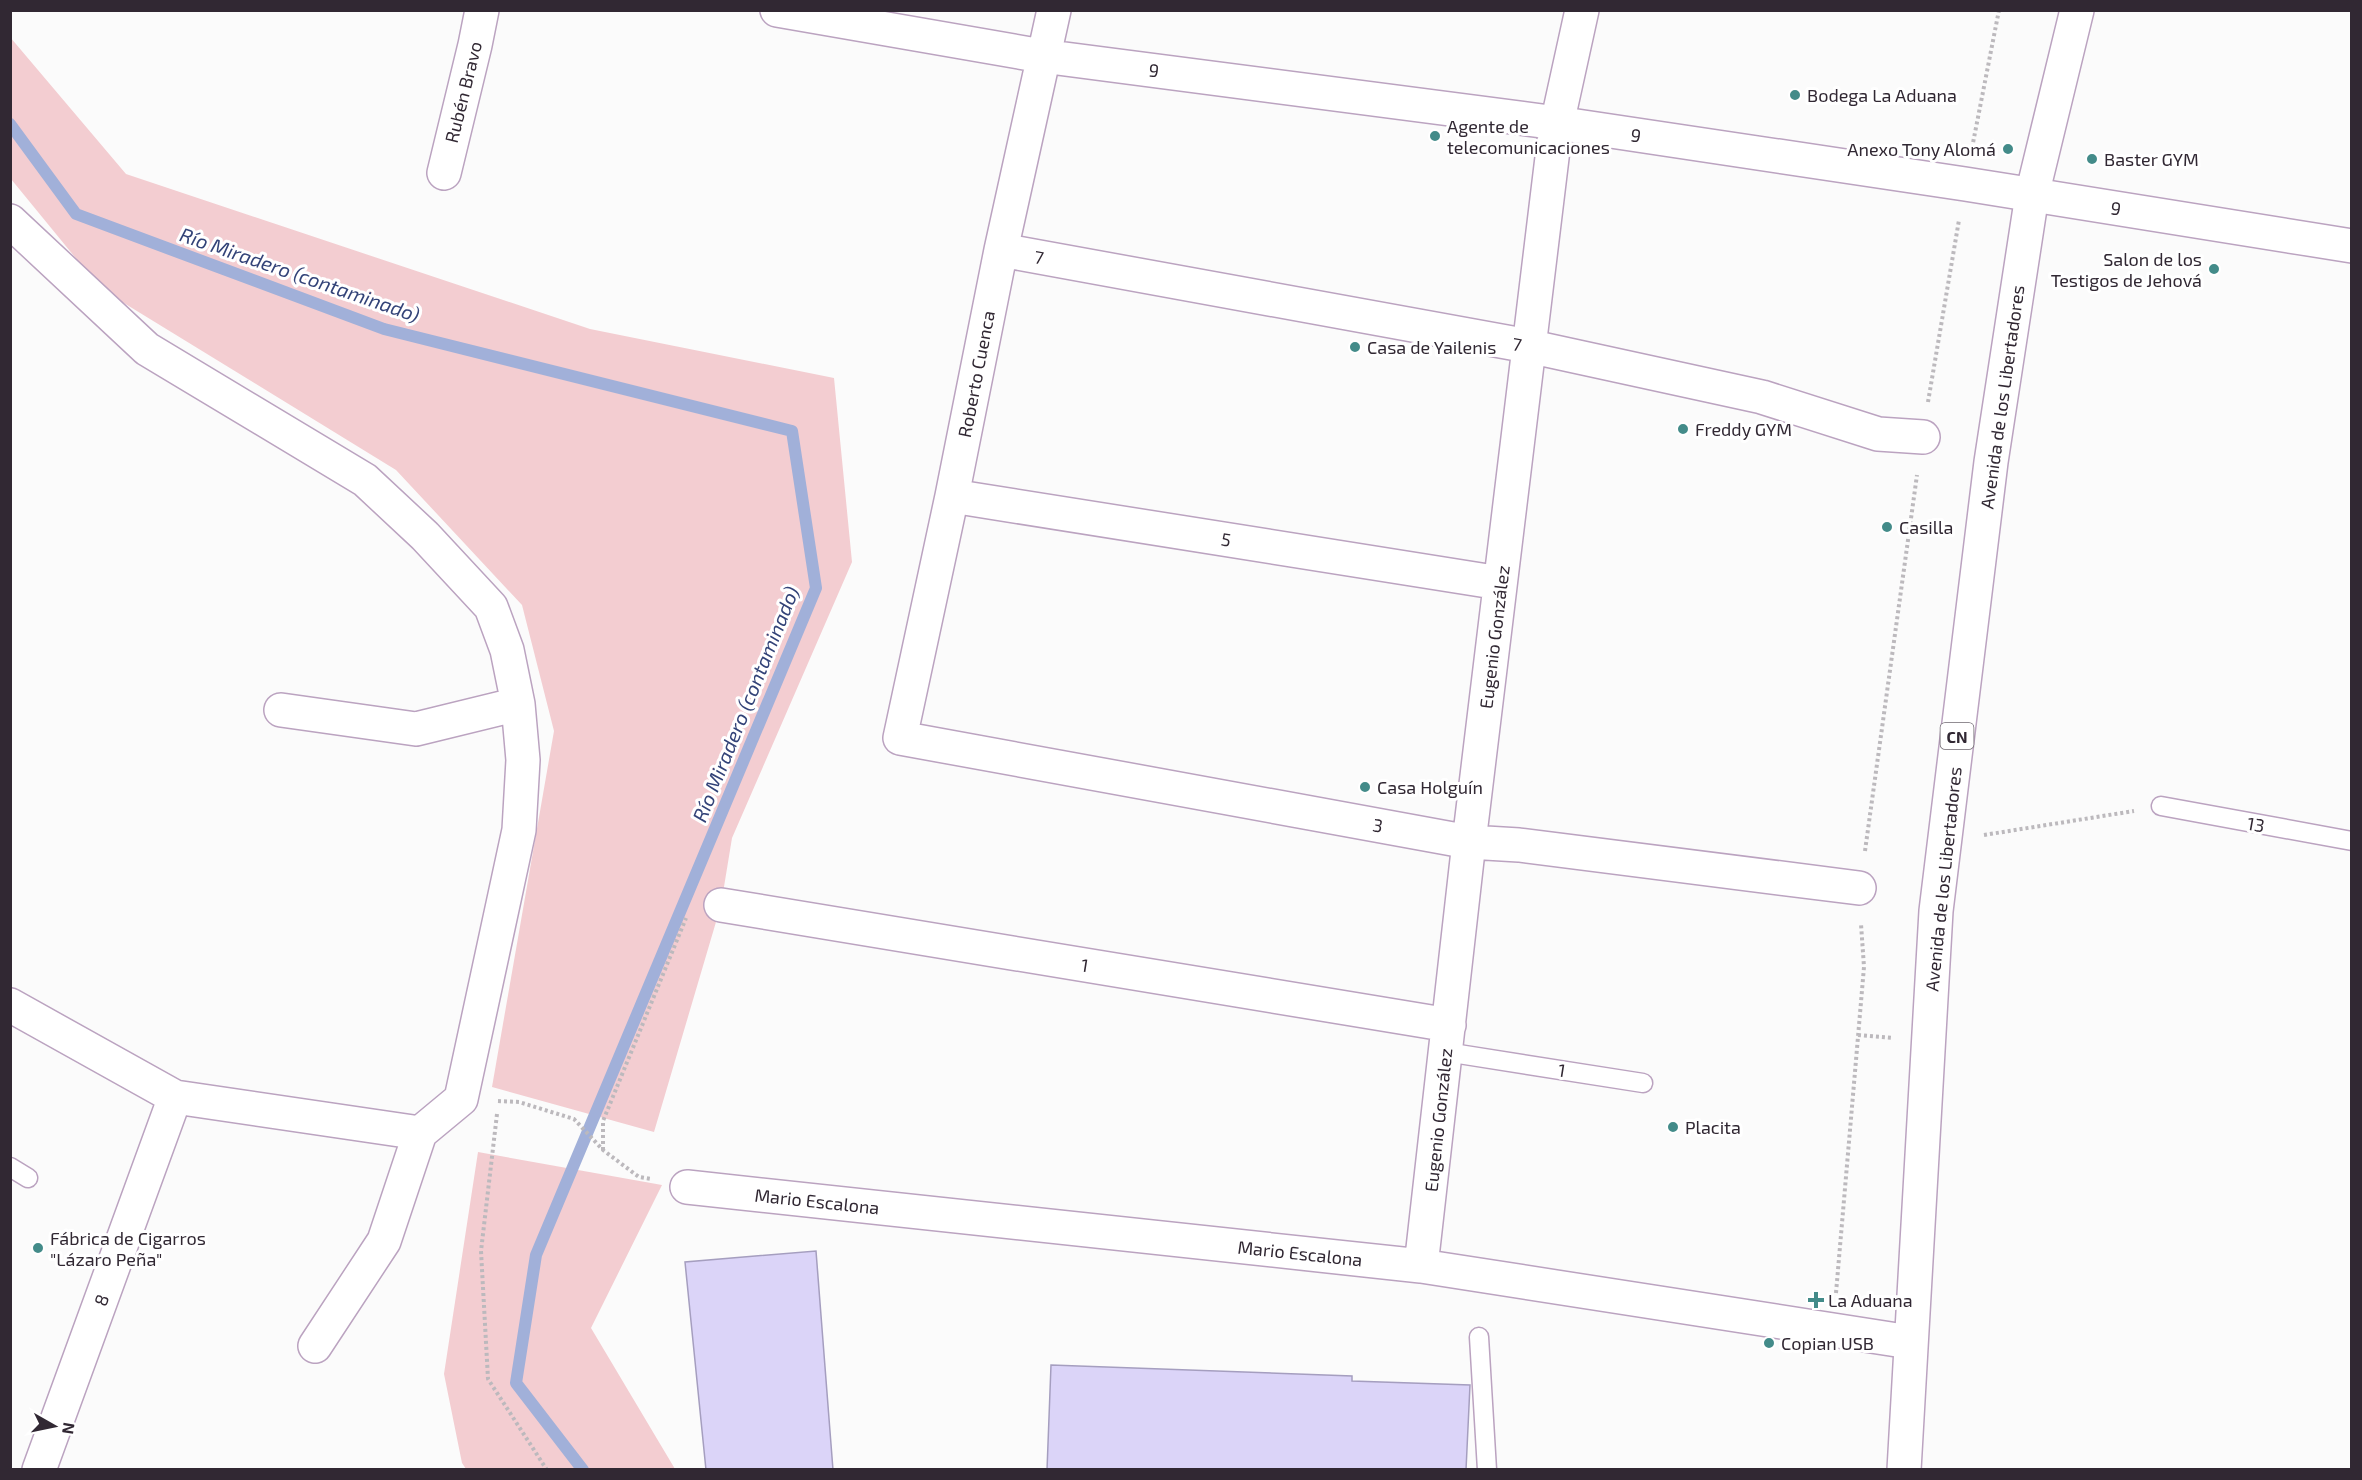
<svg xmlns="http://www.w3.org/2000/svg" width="2362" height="1480" font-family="'Exo 2',sans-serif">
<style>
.green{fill:#f3cdd1}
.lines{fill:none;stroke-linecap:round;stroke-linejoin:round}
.stream{stroke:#a1b0d9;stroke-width:12}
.building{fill:#dbd4f8;stroke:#a59ebf;stroke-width:1.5}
.lane-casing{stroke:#bba3c0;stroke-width:21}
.street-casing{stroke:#bba3c0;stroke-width:36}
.primary-casing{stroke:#bba3c0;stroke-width:36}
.path{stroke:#bcb9bd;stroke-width:4;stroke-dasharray:3 3;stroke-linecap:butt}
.lane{stroke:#fff;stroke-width:18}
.street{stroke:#fff;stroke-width:33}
.primary{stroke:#fff;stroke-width:33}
.poi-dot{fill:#438b89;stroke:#fff;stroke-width:2}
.labels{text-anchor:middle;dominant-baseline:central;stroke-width:6;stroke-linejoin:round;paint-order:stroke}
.shield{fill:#fff;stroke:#6f6870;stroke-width:1.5}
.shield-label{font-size:16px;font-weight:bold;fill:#312833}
.street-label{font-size:18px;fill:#312833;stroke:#fff}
.poi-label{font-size:18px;fill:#312833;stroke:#fff;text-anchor:start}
.water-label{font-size:20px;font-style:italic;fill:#334378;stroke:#fff}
</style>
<rect width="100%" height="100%" fill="#fbfbfb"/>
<path class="green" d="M10,37L126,174L590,329L834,378L852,562L732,838L721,905L654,1132L492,1087L554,731L522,605L396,470L101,289L11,179Z
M478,1152L662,1185L591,1328L675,1469H466L462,1463L444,1374Z"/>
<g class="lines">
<path class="stream" d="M10,124L76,214L384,329L792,431L816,588L536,1255L516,1383L583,1470"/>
</g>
<path class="building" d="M816,1251L833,1470H706L685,1262Z
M1051,1365L1352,1376V1381L1470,1385L1466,1470H1047Z"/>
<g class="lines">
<defs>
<path id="lane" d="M2161,806L2352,841
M1446,1052L1643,1083
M10,1167L28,1178
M1479,1337L1487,1470"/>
<path id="street" d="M777,10L1042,56L1557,123L1965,184L2352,246
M1054,10L1001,250L952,496L900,738L1469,842L1519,845L1859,888
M444,173L475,45L482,10
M10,221L147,349L365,480L425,536L491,607L507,650L518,704L523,760L519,830L461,1099L420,1133L384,1241L315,1346
M1001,250L1528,346L1762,397L1878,434L1923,437
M952,496L1500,583
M281,710L416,729L518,704
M721,905L1449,1025
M10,1005L175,1097L420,1133
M687,1187L1421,1266L1910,1342
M1421,1266L1469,842L1555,133L1582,10
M39,1470L175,1097"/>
<path id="primary" d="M1904,1470L1936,911L1991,462L2032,195L2077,10"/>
</defs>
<use href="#lane" class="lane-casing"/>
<use href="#street" class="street-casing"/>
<use href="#primary" class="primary-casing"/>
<path class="path" d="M1972,148L1999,10
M1928,402L1959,220
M1984,835L2134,811
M1865,851L1917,475
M1858,1035L1893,1038
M498,1101L519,1102L574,1119L603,1150L639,1177L651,1179
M497,1114L481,1251L488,1379L547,1470
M603,1150V1121L686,918
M1836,1293L1864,967L1861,924"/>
<use href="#lane" class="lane"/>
<use href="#street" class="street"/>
<use href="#primary" class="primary"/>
</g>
<g class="poi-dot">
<circle cx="1795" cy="95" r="6"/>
<circle cx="1435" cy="136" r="6"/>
<circle cx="2008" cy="149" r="6"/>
<circle cx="2092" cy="159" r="6"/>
<circle cx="2214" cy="269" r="6"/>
<circle cx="1355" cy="347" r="6"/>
<circle cx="1683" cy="429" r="6"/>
<circle cx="1887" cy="527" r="6"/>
<circle cx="1365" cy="787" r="6"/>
<circle cx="1673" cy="1127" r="6"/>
<circle cx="38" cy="1248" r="6"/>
<path d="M1813 1291h6v6h6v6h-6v6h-6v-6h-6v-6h6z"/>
<circle cx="1769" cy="1343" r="6"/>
</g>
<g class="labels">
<rect class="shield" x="1940.5" y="723" width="33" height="26" rx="4.5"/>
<g class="shield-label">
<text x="1957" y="736">CN</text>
</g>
<g class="street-label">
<text transform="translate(1154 70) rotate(7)">9</text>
<text transform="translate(463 92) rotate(-76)">Rubén Bravo</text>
<text transform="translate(1636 135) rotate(9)">9</text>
<text transform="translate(2116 208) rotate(9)">9</text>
<text transform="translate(1039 257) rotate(10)">7</text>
<text transform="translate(1517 344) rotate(10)">7</text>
<text transform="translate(976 374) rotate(-79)">Roberto Cuenca</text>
<text transform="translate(2002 397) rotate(-82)">Avenida de los Libertadores</text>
<text transform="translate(1226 539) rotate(9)">5</text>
<text transform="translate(1494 637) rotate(-83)">Eugenio González</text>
<text transform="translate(2256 824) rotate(10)">13</text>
<text transform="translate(1378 825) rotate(10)">3</text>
<text transform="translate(1943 879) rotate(-84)">Avenida de los Libertadores</text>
<text transform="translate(1085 965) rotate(9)">1</text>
<text transform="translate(1562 1070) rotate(9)">1</text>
<text transform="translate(1438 1120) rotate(-84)">Eugenio González</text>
<text transform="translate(817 1201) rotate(6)">Mario Escalona</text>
<text transform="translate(1300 1253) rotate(6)">Mario Escalona</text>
<text transform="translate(101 1300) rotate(-70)">8</text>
</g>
<g class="poi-label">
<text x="1807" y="95">Bodega La Aduana</text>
<text x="1447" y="126">Agente de<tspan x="1447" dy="21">telecomunicaciones</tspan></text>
<text x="1996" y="149" text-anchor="end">Anexo Tony Alomá</text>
<text x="2104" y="159">Baster GYM</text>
<text x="2202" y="259" text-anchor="end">Salon de los<tspan x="2202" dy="21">Testigos de Jehová</tspan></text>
<text x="1367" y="347">Casa de Yailenis</text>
<text x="1695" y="429">Freddy GYM</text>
<text x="1899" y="527">Casilla</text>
<text x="1377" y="787">Casa Holguín</text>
<text x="1685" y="1127">Placita</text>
<text x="50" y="1238">Fábrica de Cigarros<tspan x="50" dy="21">"Lázaro Peña"</tspan></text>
<text x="1828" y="1300">La Aduana</text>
<text x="1781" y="1343">Copian USB</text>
</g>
<g class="water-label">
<text transform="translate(300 274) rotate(19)">Río Miradero (contaminado)</text>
<text transform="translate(745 704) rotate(-68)">Río Miradero (contaminado)</text>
</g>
</g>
<rect width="2362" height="1480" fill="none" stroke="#312833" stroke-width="24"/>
<g transform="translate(54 1426) rotate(99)" stroke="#ffffff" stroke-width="4.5" paint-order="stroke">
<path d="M0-4.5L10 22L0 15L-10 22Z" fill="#312833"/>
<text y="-9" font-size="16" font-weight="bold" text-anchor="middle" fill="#312833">N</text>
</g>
</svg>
